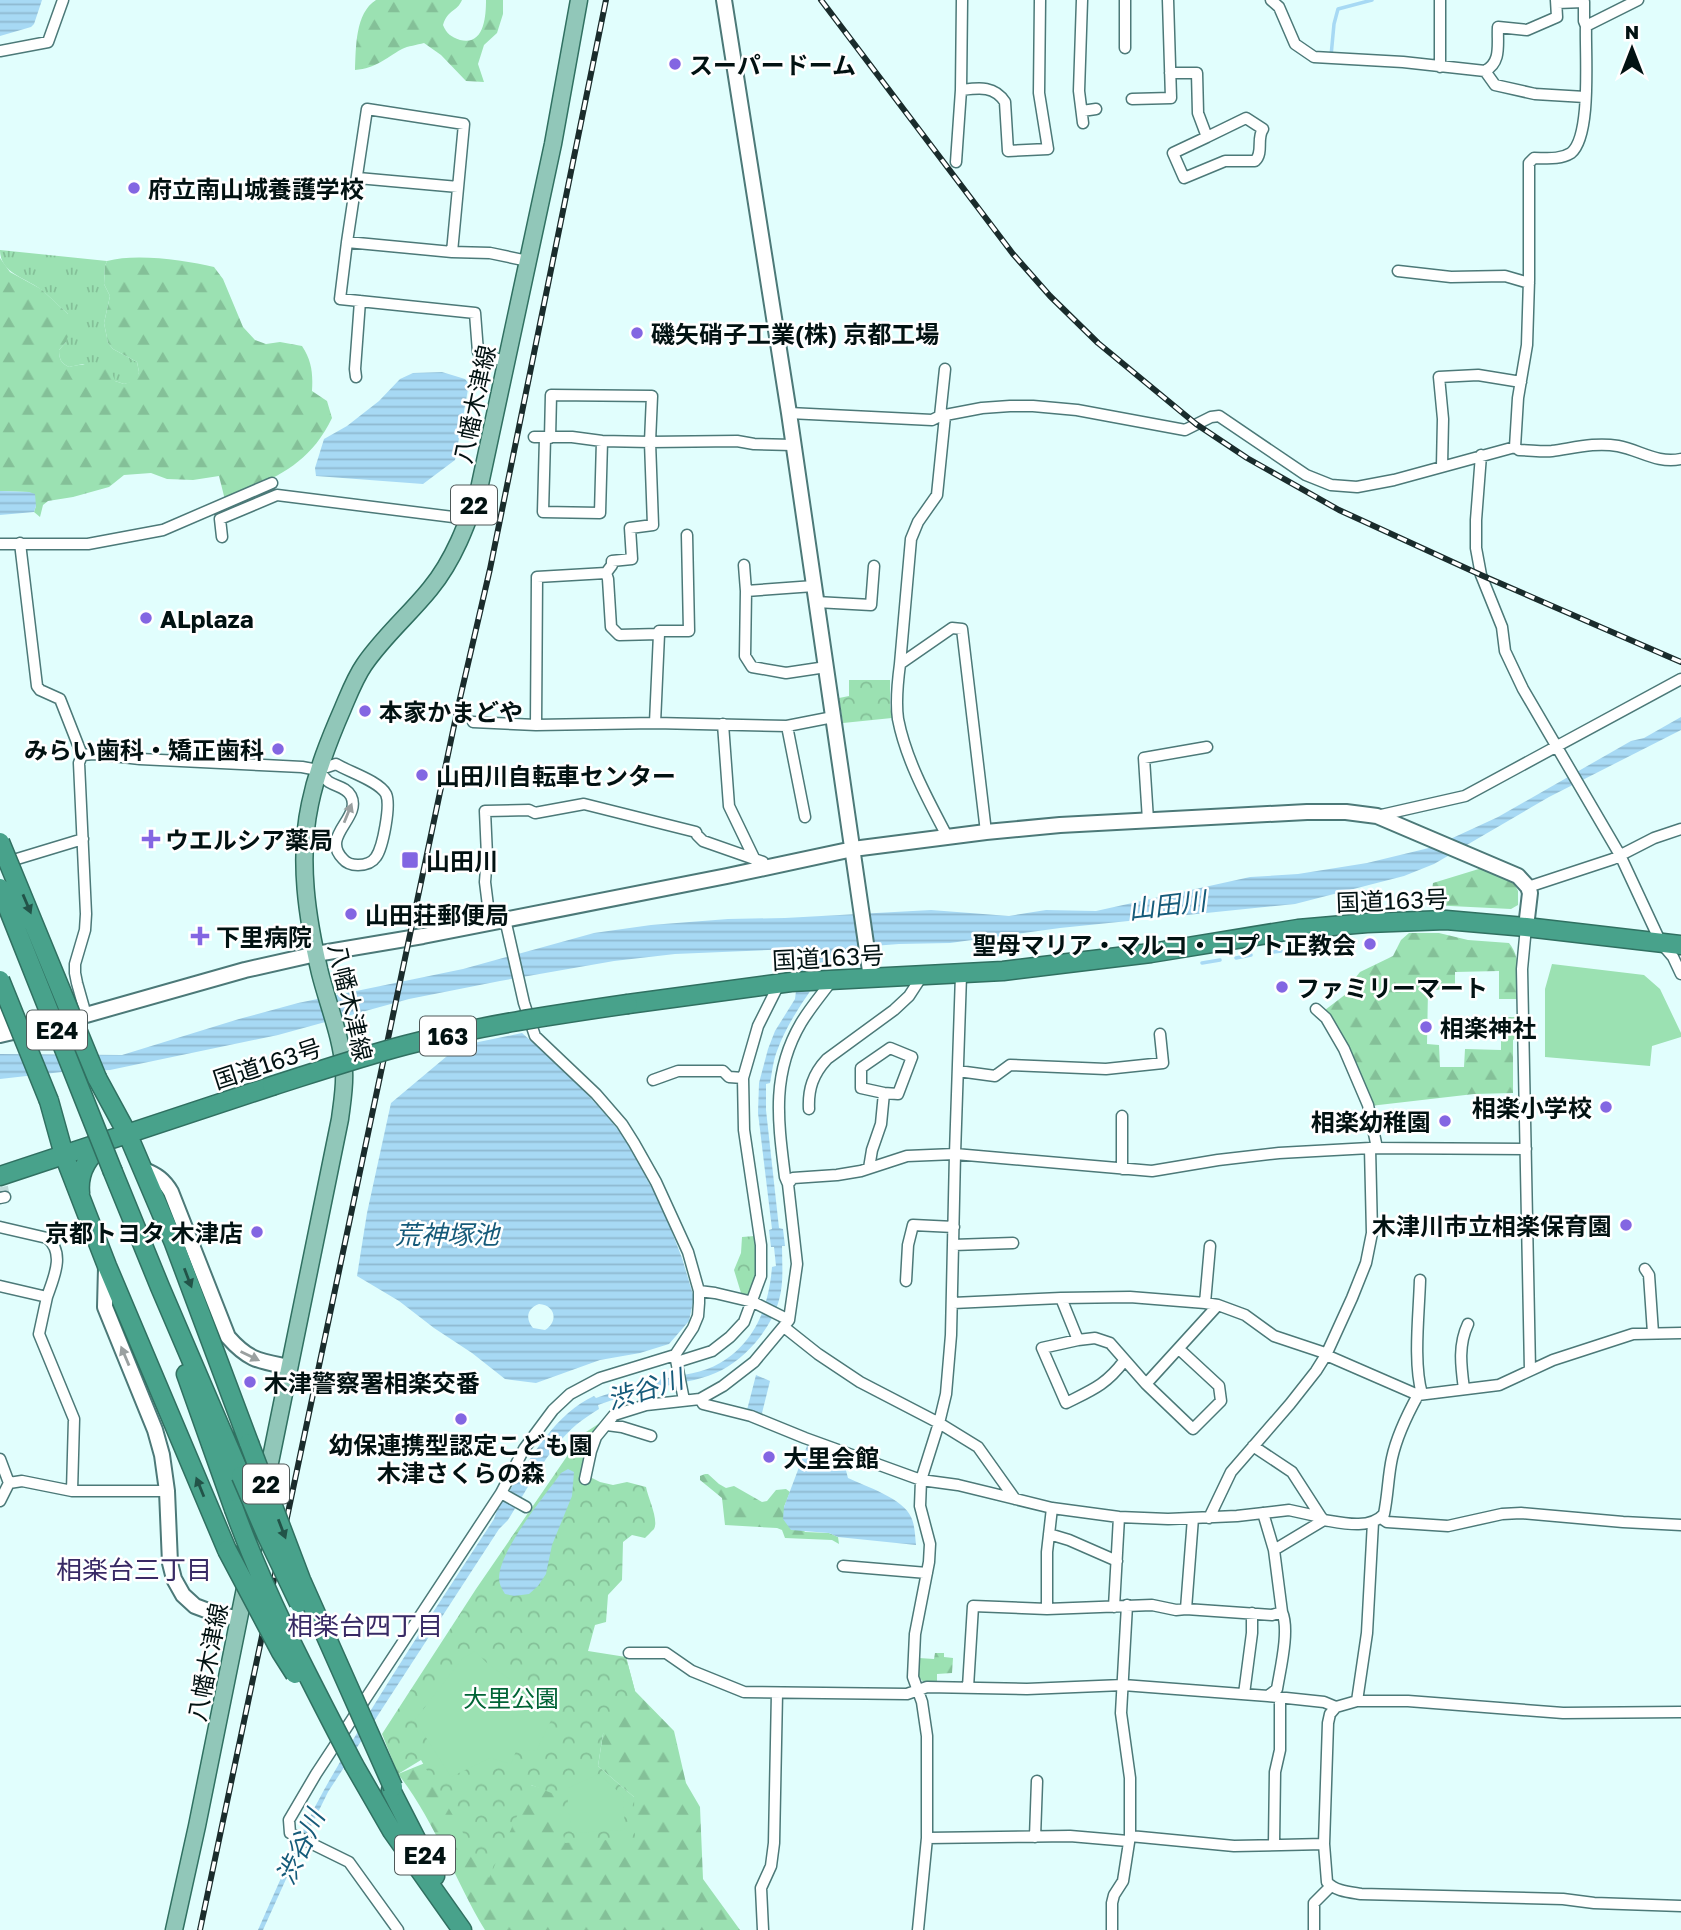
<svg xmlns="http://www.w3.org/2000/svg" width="1681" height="1930" font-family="'Golos Text','Noto Sans JP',sans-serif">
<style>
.grass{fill:url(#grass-tufts)}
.forest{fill:url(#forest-firs)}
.park{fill:url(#park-crowns)}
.pitch{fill:#9be1b2}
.water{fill:url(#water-rules);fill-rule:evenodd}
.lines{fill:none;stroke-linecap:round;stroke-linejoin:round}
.stream{stroke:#a7d9f4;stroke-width:3.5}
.street-tunnel{stroke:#c0dbda;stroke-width:10;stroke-dasharray:10 5;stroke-linecap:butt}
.street-casing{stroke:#4c7978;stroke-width:13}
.secondary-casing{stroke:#4c7978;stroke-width:18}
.primary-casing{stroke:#307061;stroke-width:19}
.highway-casing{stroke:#307061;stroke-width:21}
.street{stroke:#fff;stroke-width:10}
.secondary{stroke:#fff;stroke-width:14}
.primary{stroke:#91c7b9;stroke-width:16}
.highway{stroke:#48a28b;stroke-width:18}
.rail-casing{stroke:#1a2c2c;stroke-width:6}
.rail{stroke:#fff;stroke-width:3.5;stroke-dasharray:10;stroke-linecap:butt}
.highway-bridge-casing{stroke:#307061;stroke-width:21;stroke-linecap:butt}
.highway-bridge{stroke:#48a28b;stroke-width:18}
.oneway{fill:#9aa0a0}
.oneway2{fill:#225348}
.poi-dot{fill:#8366e2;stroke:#fff;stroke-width:2.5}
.labels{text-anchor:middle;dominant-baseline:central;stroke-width:5;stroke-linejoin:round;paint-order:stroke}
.shield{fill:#fff;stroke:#4e5959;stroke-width:2}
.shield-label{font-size:23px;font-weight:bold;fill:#021212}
.poi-label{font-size:24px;font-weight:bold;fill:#021212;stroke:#fff;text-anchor:start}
.street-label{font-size:24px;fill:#021212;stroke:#fff}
.park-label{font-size:24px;fill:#006335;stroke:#fff}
.water-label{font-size:26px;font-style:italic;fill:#165b7a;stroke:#fff}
.neighbourhood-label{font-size:26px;fill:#382a65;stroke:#fff}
</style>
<defs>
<pattern id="grass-tufts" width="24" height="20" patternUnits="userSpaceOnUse" patternTransform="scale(1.75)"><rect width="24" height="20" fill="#9be1b2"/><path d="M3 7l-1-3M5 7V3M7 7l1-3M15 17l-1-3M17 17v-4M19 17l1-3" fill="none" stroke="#84c098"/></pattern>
<pattern id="forest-firs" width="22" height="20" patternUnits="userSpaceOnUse" patternTransform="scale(1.75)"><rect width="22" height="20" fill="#9be1b2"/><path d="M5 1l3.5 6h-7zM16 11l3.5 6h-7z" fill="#84c098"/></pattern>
<pattern id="park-crowns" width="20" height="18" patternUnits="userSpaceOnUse" patternTransform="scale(1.75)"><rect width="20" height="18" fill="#9be1b2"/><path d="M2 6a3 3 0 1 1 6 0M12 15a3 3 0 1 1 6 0" fill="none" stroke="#84c098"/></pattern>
<pattern id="water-rules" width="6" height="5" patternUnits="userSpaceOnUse" patternTransform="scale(1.75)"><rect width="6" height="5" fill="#a7d9f4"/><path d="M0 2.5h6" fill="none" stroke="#8eb9d0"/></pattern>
</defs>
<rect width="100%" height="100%" fill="#e1fefd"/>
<path class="grass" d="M0,250L107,261L105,266L104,284L110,296L104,323L108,343L113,349L137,362L139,372L137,381L124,384L115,381L83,364L69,367C61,363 59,359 59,350L66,342L68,314C59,306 51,298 43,291C27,278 0,274 0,250Z"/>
<path class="forest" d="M376,0H462C457,12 448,9 443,25C446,33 451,37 460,40C484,46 486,17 486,0H503V14L497,33L484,45L478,64L484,82L466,81L441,55L424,43C417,45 408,46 402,49C384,59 377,68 355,70C356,48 355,13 376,0Z
M0,258L10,272L41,289L68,314L71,322L70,330L66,342L59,350C59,359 61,363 69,367C85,363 96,363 111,370L115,381L124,384L136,380L139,372L137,362L113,349L108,343L104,323L110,296L104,284L105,266L107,261C136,253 185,260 214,267L223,279L243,327L255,340L266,344L280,342L302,346C312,361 313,374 312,391L327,401L332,418C308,468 271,479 225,500L219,476L193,480L167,479L151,473L124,475L109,487L73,497L48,501L43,505L40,517L34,512L36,506L29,492L0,491Z
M1482,868L1514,883L1518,891V905L1511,909L1430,905L1433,883Z
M1409,933H1439L1468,940L1509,943C1522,959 1518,980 1517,999H1499V971L1455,972V989L1428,990L1427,1044L1439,1045L1440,1067H1464L1465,1049L1501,1050V1017H1517V1037L1513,1040V1093L1474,1094L1370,1106L1348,1052L1325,1010L1346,994L1352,982L1360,972L1393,956L1401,940Z
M705,1474H708L719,1484L726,1488L734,1486L762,1502L767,1501L776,1490L786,1489L790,1492L784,1507L805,1532L829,1533L838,1537L839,1544L832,1540L785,1538L782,1530L777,1528L725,1525L722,1498L700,1480V1476Z
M935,1653H944V1657L953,1658L952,1673L937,1674V1683H925L918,1677L919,1658L934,1659Z
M626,1657L635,1691L674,1731L686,1783L700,1807L703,1879L740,1930H485C454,1879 435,1821 398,1774L425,1763L514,1780L561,1794L634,1797L598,1766L603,1734Z"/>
<path class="park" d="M849,680H890V705L892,718L843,723L839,698L849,696Z
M755,1236L759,1262L753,1298L741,1293L734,1270L741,1253L742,1237Z
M603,1421L586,1461L592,1478L600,1482L613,1485L627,1482L646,1487C648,1498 659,1520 654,1529C653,1530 645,1538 645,1538L632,1535L623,1542L622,1580L608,1595L606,1622L595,1625L588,1651L626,1657L635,1691L603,1734L598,1766L634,1797L635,1838L565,1843L554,1794L531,1785L489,1878L421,1760L398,1774L382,1734L476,1589L574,1446L586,1432Z"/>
<path class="pitch" d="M1552,964L1644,975L1660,989L1681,1033V1037L1652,1046L1650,1066L1545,1057V989Z
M475,1651L489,1665L523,1688L536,1681L561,1699L537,1750L516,1751L511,1764L490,1758L451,1777L415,1720L462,1659Z
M599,1774L623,1796L625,1830L572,1833L568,1808V1788Z"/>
<path class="water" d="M0,0H42L34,24L31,27L0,36Z
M442,372L465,379L469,384L455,460L423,484L316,476L315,468L324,439L347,426L379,401L400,379L413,373Z
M0,491L29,492L35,494L36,506L34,512L0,515Z
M1681,717V730L1549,797L1434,864L1404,876L1295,904L1060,928L950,943L899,944L847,948L839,958L834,957C814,987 789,1017 777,1051C773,1061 772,1073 770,1083L766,1084V1110L779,1228L783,1229L785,1246H782C782,1264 784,1283 779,1300C771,1328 748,1356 722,1370C705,1379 684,1382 665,1386C642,1391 620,1397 598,1405L599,1409C591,1414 583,1419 576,1425C547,1450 528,1488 508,1520L499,1529L328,1792L296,1857L263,1930H258C279,1883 299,1835 324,1790C376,1697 436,1608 494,1519L497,1510C523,1472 551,1415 594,1396L596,1398C618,1390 640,1384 663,1379C682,1375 703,1373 720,1363C756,1342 769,1305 772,1267L776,1266L774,1247H771L769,1230L772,1229L758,1113L759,1083L768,1049L775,1031L795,999L799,966L815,955V950L814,948L675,954L614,961L500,981L409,999L278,1035L110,1070L62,1072L0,1079V1054L122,1055L239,1019L298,1003L463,969L594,933L651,925L728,919L785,918L931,910L1009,916L1046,910L1096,911L1250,877L1298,874L1367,863L1433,847L1498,817L1631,741L1644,738Z
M522,1033L563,1069L598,1106L621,1133L640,1166L663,1209L682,1258L694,1298L689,1321L669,1344L640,1353L600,1360L536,1383L505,1379L472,1353L434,1328L399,1301L357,1276L367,1213L391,1103L459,1046ZM539,1304C555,1305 559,1321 545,1330L533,1328C525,1319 527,1308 539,1304Z
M756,1375L770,1381L762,1413L747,1410Z
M807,1446L844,1463L848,1478C865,1486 904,1499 911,1517C915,1525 915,1536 916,1545L838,1537L829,1533L791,1530L783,1519L784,1507Z
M568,1469L574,1472L572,1496L552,1545L546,1574L538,1586L529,1594L514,1596L505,1594C502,1589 499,1584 499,1578C500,1549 544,1497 561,1473Z"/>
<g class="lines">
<path class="stream" d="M1331,56L1334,24L1338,9L1372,0
M1322,945L1337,943
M1267,953L1281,951
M1236,958L1251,955
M1202,963L1220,960"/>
<path class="street-tunnel" d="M0,1172L5,1197"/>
<defs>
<path id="street" d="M1082,0L1079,91L1083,123
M1125,0V48
M1271,0L1279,7L1295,44L1314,57L1403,62L1485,71L1495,85L1535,94L1585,97
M1557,3L1584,2V21L1586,26
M0,51L48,42L63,0
M1440,67V0
M1485,71C1502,62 1497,44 1498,27L1527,30L1557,17L1556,0
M1170,73H1197L1198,113L1207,137L1246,118L1263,129C1256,139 1264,152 1255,161H1225L1184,178L1173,153L1207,137
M961,90C978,88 994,85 1005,102L1008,151L1048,149L1039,93L1040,0
M1132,99L1171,98L1168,0
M1082,111L1096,109
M956,162L961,90L962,0
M358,178L458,187
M347,242L452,252L490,253L528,261
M452,252L464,124L367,109L347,242L340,299L475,313L478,352L483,356L507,361
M1398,271L1451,277L1505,276L1529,283
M356,377L355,369L360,301
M789,413L932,420L940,416L982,408L1010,406H1033L1077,410L1185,430L1211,417L1219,416L1306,475L1331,485L1357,487L1394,480L1515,447L1519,450C1530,450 1542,452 1552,451C1574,448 1595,442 1618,446C1640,450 1657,464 1681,459
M940,416L945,369
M534,437H572L602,441L650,442L737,441L754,444L793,445
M545,438L543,512L600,513L602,441
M550,438L551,395L652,396L650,442L653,525L630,528L632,559L612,561V565L606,573
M1515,447L1518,398L1527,345L1529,280V163L1534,158C1546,158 1560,160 1571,153C1592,136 1585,53 1586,26L1638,0
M1481,455L1476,520V548L1481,575L1502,627L1505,651L1523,689L1620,855L1661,943L1673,957L1681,974
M1442,466L1443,419L1439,377L1478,375L1521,382
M222,537L220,519L277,495L469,519
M20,543L37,686L40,690L60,699L82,755L79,763L86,914L85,930L75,964V973L77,983L86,1015
M0,544H88L163,530L272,483
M744,565L746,591L745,656L752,667L786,673L826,667
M746,591L814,586
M816,602L871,605L874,566
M659,634V631H689L687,535
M900,664L911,539L918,522L937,495L945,416
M473,722L536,725L655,723L659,634L619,635L611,627L608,579L606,573L537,577L536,725
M655,723L787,726L833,717
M723,724L729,806L755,860
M787,726L805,817
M82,755L94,754L140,759L302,767L318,770L336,764C349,772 379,781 386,794C391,805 383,847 376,857C372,863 366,865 358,865C352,865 347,864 343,859C320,836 362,818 351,796C346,787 337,787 329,782C325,779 321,773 318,770
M1377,816L1465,796L1681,679
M1148,820L1144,758L1207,747
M947,836C928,800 906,760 898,719C896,705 898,679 900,664L952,628L962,629L986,832
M7,862L83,839
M1528,887L1613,859L1654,838L1681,829
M490,922L485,882L487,856L485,811L529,810L535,813L584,804L696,832L697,835L703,841L763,862L765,867
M1526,927L1522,969L1530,1370
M1316,1009L1326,1018L1344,1049L1368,1105L1377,1148
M0,1011L6,1034
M890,1048L912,1057L898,1094L884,1093L861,1088V1068Z
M958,1071L995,1076L1010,1065L1106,1069L1163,1063L1160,1034
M653,1080L678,1071H723L729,1077L743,1078
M809,1109C808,1089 813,1074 827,1059L894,1010L909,996L922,976
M1122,1116V1169
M869,1168L872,1150L881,1124L884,1093
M788,1184L785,1177C778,1121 771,1074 801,1023C810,1008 822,994 833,979
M0,1198L5,1197
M0,1227L47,1238C66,1253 53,1279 47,1297
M953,1245L1013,1243
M1645,1269L1649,1275L1653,1333
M1420,1280C1419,1314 1413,1363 1422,1394
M906,1281L908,1245L913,1225L954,1227
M0,1286L47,1297L39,1334L74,1419L72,1491
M699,1291L715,1293L753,1302L789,1320
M1061,1298L1078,1340L1095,1338L1110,1343L1146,1384L1218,1305
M953,1303L1061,1298L1130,1297L1205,1303L1218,1305L1245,1315L1274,1336L1322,1352L1326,1355L1418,1395L1499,1385L1553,1360L1633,1334L1681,1333
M1205,1303L1210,1246
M784,1327L818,1354L860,1382L939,1423L978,1447L1015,1499
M1078,1340L1042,1348L1066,1403C1092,1390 1106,1385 1124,1361
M675,1355L684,1400
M677,1362L712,1351L730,1337L744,1322L761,1276V1245L744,1130L743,1078L758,1026L779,984
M1146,1384L1193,1429L1221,1401L1219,1386L1179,1349
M1464,1389C1461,1366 1458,1345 1468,1324
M700,1399L703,1404L751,1416L805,1438L921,1480L958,1485L1052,1508L1119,1517L1168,1519L1237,1516L1289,1510L1321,1517L1324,1520C1342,1523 1370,1530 1384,1514C1388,1495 1388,1476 1392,1458C1397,1435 1407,1415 1418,1395
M607,1425L622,1427L651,1436
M1253,1446L1292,1472L1321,1517
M0,1459L9,1483L0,1501
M585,1479L591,1451L596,1437L614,1415L646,1405L700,1399L723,1386L754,1362L789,1320L797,1264L788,1184L793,1178L837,1175L861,1171L907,1156L955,1154L1152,1171L1218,1160L1279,1153L1370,1148L1526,1149
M9,1483L22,1481L72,1491H167
M501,1493L526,1507
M1263,1513L1274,1550L1282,1612C1290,1630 1280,1670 1277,1689L1268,1696
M1209,1518L1231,1472L1290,1404L1316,1371L1326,1355L1352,1298L1366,1263L1372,1233L1370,1148
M1381,1518L1387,1522L1448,1526L1502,1514L1521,1513L1623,1522L1681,1525
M1049,1534L1069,1540L1117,1561
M1274,1550L1324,1520
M843,1566L927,1573
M1114,1607L1119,1517
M1047,1609V1552L1052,1508
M1186,1609L1193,1518
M629,1653H666L692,1671L744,1692L907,1694L927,1687L1027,1689L1123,1685L1268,1696L1324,1702L1336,1707
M968,1687L973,1606L1047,1609L1152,1605L1176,1610L1186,1609L1272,1615L1282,1612
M1244,1694L1252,1633V1613
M1357,1701L1367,1633L1373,1522
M1681,1712L1563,1713L1408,1701H1357L1336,1707L1330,1714L1328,1723L1324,1844L1327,1882C1335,1891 1349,1892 1361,1894L1563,1899L1594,1903L1681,1906
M1130,1836L1234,1846L1324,1844
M1035,1837L1037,1781
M927,1838L1070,1836L1128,1841
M1274,1844L1275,1772L1280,1750V1698
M398,1930L349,1862L290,1833L289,1820L316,1774L501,1493L524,1449L553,1410L570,1394L600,1378L675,1355L693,1328L698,1316L699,1303V1291L688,1252L656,1182L634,1143L622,1124L596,1094L535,1036L524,1003L505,919
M763,1930L761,1888L771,1866L774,1843L777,1693
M918,1930L927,1838V1736L922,1702L913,1677L915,1634L929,1562L930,1544L920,1506L921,1480L939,1423L946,1394L951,1335L955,1154L961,975
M1112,1930V1903L1114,1895L1123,1881L1130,1836V1778L1121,1713L1127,1605
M1314,1930V1903L1331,1886"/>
<path id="secondary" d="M724,0L789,413L871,978
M0,1035L86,1015L245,970L316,954L423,936L727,876L853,849L986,832L1060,825L1307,812H1346L1377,816L1518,876L1528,887L1530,893L1526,927
M144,1170C157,1175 164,1180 171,1192L228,1337C249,1361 260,1361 289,1367
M106,1267L105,1307L155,1430L162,1455L167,1491L170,1563L174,1579L183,1595L195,1606L211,1612L239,1619"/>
<path id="primary" d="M264,1492L340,1119C342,1103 345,1087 344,1071C342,1038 328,1005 320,973C307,918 298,860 310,804C317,770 329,740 343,708C349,694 355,678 364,665C383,637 409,615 430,589C454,560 467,524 479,489L553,144L579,0
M174,1930L197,1826L260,1514"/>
<path id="highway" d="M628,1004L791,982L1003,971L1151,953L1298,929L1367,923L1446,920L1526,927L1681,945
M97,1078L128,1135L174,1243L249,1443
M49,1101L64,1155L107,1266L227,1550
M113,1172L160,1287L241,1476
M0,1176L272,1086
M80,1193C78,1173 87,1157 103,1145
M186,1374L234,1509
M354,1765L392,1831L462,1930
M391,1790L435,1876"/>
</defs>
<use href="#street" class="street-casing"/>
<use href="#secondary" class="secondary-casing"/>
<use href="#primary" class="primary-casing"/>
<use href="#highway" class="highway-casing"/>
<use href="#street" class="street"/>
<use href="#secondary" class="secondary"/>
<use href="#primary" class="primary"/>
<use href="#highway" class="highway"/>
<defs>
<path id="rail" d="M821,0L1013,254L1050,296L1098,343L1196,424L1247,458L1339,510L1481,575L1681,662
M200,1930L458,707L490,569L606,0"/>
</defs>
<use href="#rail" class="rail-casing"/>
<use href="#rail" class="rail"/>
<defs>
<path id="highway-bridge" d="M0,842L97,1078
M0,888L113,1172
M0,980L49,1101
M272,1086C316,1072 360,1057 406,1045C478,1026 553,1015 628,1004
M249,1443L301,1580L393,1787
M241,1476L266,1534L299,1603
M234,1509C267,1600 310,1680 354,1765
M227,1550L281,1652L295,1674"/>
</defs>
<use href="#highway-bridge" class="highway-bridge-casing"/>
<use href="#highway-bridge" class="highway-bridge"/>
</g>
<defs><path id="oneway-solid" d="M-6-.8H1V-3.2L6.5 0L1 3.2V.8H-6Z" transform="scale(1.75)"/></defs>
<g class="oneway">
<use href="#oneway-solid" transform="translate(348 813) rotate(-68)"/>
<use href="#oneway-solid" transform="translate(125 1356) rotate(-113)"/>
<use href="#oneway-solid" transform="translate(250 1356) rotate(26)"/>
</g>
<g class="oneway2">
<use href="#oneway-solid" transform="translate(27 904) rotate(67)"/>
<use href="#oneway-solid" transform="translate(188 1278) rotate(69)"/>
<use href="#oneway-solid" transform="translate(200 1487) rotate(-112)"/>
<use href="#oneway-solid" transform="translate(282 1529) rotate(69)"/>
</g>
<g class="poi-dot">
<circle cx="675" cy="64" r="7"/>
<circle cx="134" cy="188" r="7"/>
<circle cx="637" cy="333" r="7"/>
<circle cx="146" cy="618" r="7"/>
<circle cx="365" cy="711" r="7"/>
<circle cx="278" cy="749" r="7"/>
<circle cx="422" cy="775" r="7"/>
<path d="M147.5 828.5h7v7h7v7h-7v7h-7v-7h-7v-7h7z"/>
<rect x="401" y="851" width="18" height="18" rx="3.5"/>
<circle cx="351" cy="914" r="7"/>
<path d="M196.5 925.5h7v7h7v7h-7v7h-7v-7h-7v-7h7z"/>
<circle cx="1370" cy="944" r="7"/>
<circle cx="1282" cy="987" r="7"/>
<circle cx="1426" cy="1027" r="7"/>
<circle cx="1606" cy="1107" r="7"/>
<circle cx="1445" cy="1121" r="7"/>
<circle cx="1626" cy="1225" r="7"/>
<circle cx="257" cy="1232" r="7"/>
<circle cx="250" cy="1382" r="7"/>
<circle cx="461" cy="1419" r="7"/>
<circle cx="769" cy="1457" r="7"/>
</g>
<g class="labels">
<g class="shield">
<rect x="451" y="485.5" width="46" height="39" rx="5"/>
<rect x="27" y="1010.5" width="60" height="39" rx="5"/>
<rect x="420" y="1016.5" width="56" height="39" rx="5"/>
<rect x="243" y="1464.5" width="46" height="39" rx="5"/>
<rect x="395" y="1835.5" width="60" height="39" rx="5"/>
</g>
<g class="shield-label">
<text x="474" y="505">22</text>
<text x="57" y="1030">E24</text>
<text x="448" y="1036">163</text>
<text x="266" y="1484">22</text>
<text x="425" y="1855">E24</text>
</g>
<g class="poi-label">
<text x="689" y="64">スーパードーム</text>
<text x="148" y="188">府立南山城養護学校</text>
<text x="651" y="333">磯矢硝子工業(株) 京都工場</text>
<text x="160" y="618">ALplaza</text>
<text x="379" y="711">本家かまどや</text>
<text x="264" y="749" text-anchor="end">みらい歯科・矯正歯科</text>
<text x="436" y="775">山田川自転車センター</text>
<text x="165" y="839">ウエルシア薬局</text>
<text x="426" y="860">山田川</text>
<text x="365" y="914">山田荘郵便局</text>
<text x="216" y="936">下里病院</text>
<text x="1356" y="944" text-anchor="end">聖母マリア・マルコ・コプト正教会</text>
<text x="1296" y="987">ファミリーマート</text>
<text x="1440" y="1027">相楽神社</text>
<text x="1592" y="1107" text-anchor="end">相楽小学校</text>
<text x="1431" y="1121" text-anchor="end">相楽幼稚園</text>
<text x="1612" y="1225" text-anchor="end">木津川市立相楽保育園</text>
<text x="243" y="1232" text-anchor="end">京都トヨタ 木津店</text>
<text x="264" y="1382">木津警察署相楽交番</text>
<text x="461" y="1444" text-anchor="middle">幼保連携型認定こども園<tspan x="461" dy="28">木津さくらの森</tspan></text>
<text x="783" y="1457">大里会館</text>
</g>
<g class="street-label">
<text transform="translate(474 404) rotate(-78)">八幡木津線</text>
<text transform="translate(1392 900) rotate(-2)">国道163号</text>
<text transform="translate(828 957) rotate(-3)">国道163号</text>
<text transform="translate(351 1002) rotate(77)">八幡木津線</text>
<text transform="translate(267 1063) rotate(-18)">国道163号</text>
<text transform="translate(207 1662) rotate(-79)">八幡木津線</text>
</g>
<g class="park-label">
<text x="511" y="1697">大里公園</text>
</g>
<g class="water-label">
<text transform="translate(1167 905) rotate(-7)">山田川</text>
<text x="447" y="1234">荒神塚池</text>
<text transform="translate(645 1389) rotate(-17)">渋谷川</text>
<text transform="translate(300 1847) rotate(-65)">渋谷川</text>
</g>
<g class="neighbourhood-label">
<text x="134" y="1569">相楽台三丁目</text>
<text x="365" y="1625">相楽台四丁目</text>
</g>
</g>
<g transform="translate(1632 49)" stroke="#ffffff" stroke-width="5" paint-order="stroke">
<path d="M0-5L12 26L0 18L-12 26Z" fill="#021212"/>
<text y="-10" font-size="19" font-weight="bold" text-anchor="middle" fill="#021212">N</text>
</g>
</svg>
